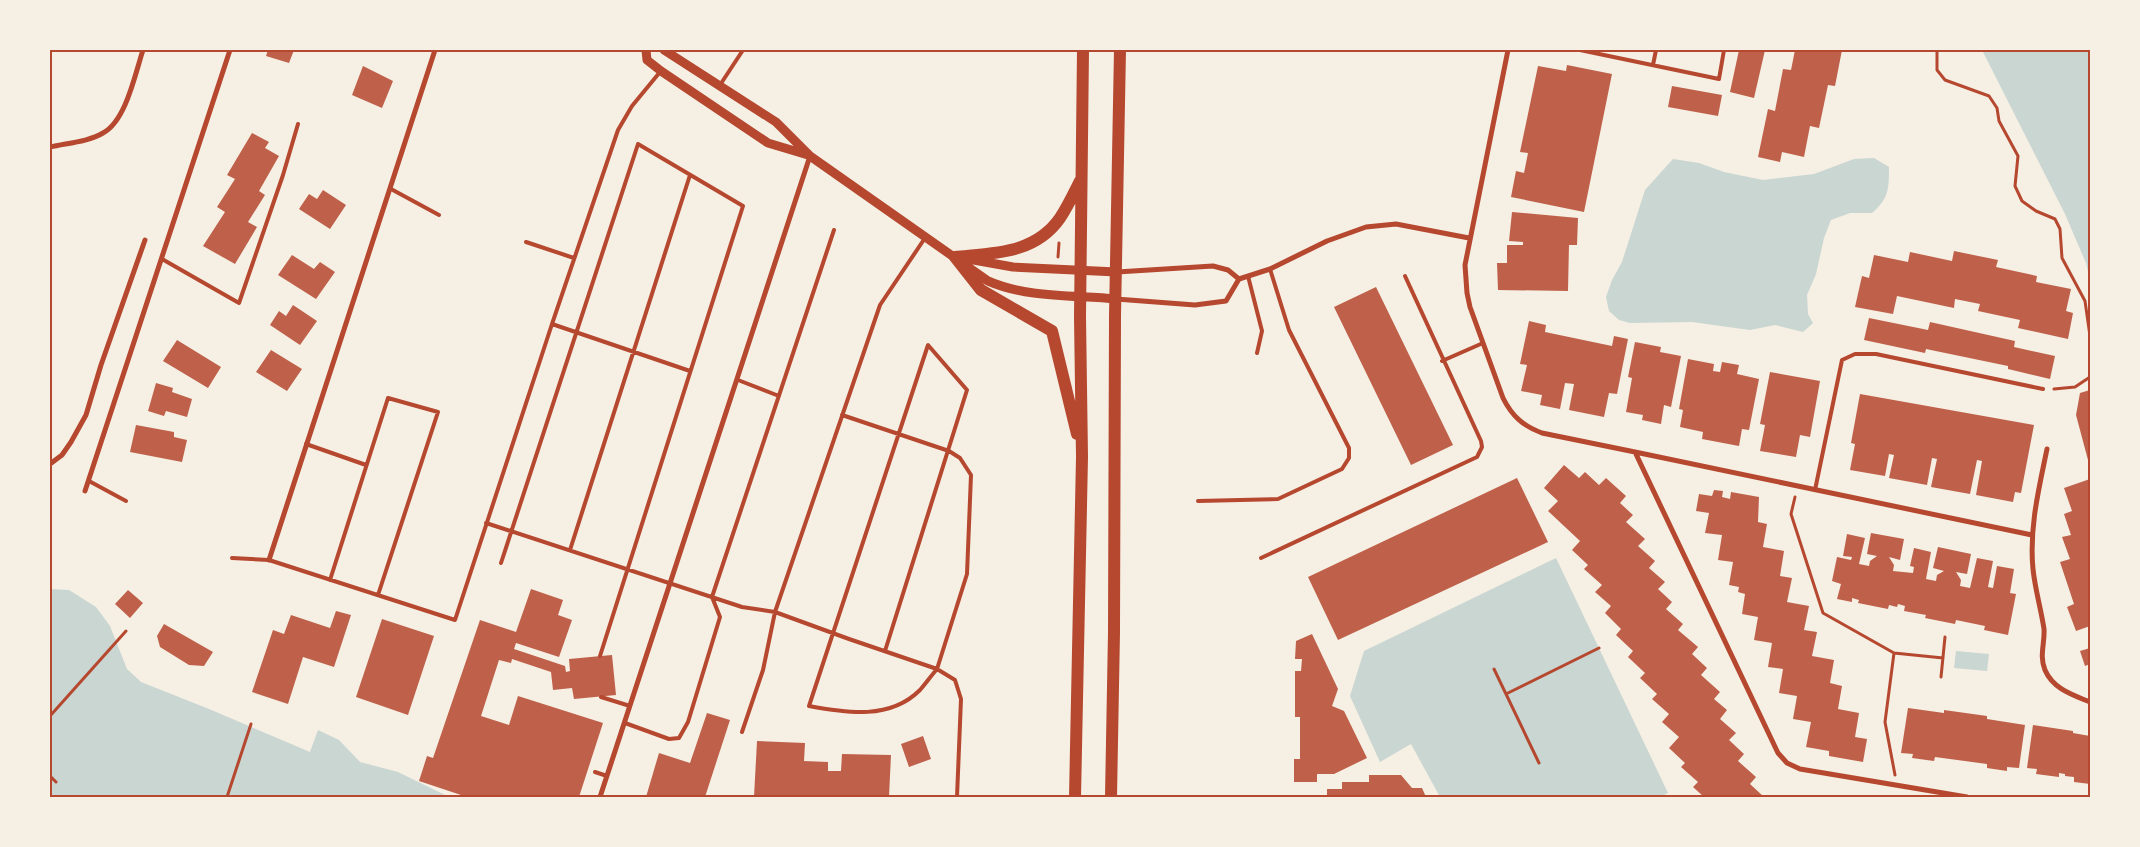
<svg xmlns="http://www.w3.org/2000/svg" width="2140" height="847" font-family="'Varela Round',sans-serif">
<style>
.water{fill:#c9d6d2}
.building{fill:#bf614a}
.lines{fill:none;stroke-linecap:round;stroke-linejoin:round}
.path{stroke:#b5482f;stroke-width:3}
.service{stroke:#b5482f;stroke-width:4}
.minor{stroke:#b5482f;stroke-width:5}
.tertiary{stroke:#b5482f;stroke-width:9}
.primary{stroke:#b5482f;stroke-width:12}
.neatline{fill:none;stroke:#b5482f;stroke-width:2}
</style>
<rect width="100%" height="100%" fill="#f6efe4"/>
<path class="water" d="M1982,50H2090V280L2086,263L2065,214Z
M1874,158L1889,167C1889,188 1889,199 1872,213H1850L1831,220L1824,238L1816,274L1807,295L1808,314L1813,323L1803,332L1775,325L1750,330L1692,322L1630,323L1619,320L1609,311L1606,297L1612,280L1622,262L1645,190L1673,159L1699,163L1724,172L1763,180L1814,174L1854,159Z
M1556,558L1668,793L1660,797H1440L1411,744L1380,762L1350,696L1364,651Z
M50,589L69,590L96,607L110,626L127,669L141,682L209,709L310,752L318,730L339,740L360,762L398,772L449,797H50Z
M1956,651L1989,654L1987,671L1954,668Z"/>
<path class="building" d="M268,50H294L289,63L266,56Z
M1739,50H1765L1754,98L1730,92Z
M1795,50H1842L1835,86L1828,85L1819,128L1810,126L1804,157L1782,152L1780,162L1758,157L1768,109L1775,111L1783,69L1791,70Z
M1567,65L1612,74L1584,212L1511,197L1516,171L1524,173L1528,153L1520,152L1538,66L1566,71Z
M363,66L393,81L382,108L352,95Z
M1672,86L1722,95L1718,116L1668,107Z
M252,133L269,142L265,148L279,156L259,191L265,195L248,222L257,227L235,264L203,246L225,212L217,207L235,179L227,175Z
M323,190L346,205L330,229L299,209L309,194L317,199Z
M1512,212L1578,218L1577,245H1569L1568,291L1498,290L1497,263H1507V245H1523V242L1509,241Z
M1954,251L1998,260L1996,267L2037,276L2036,282L2071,289L2066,311L2073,313L2068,339L2018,328L2020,320L1978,311L1980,304L1955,299L1954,308L1897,296L1893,314L1855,307L1862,276L1869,278L1874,255L1908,262L1910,252L1952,261Z
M292,255L314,269L320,262L335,272L316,299L278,275Z
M1376,287L1453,445L1411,465L1334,307Z
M293,305L317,321L300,345L270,325L279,311L286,316Z
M1869,318L1928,330L1930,322L2015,341L2014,347L2055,356L2050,379L2008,369V366L1926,349L1925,353L1864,340Z
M1529,321L1546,325L1545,332L1612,346L1614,336L1628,339L1617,394L1609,393L1604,417L1569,410L1574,384L1565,383L1560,409L1540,405L1542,395L1521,391L1527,365L1520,364Z
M177,340L221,367L208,388L163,361Z
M1635,342L1661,347L1660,352L1681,356L1671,407L1664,405L1661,424L1642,420L1643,415L1626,412L1632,378L1628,377Z
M271,350L302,369L287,391L256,372Z
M1688,359L1714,364L1713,371L1720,372L1722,362L1739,365L1737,374L1759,379L1749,430L1742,429L1739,446L1702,439L1703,432L1680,427L1683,410L1679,409Z
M1770,372L1820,381L1810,437L1800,435L1796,457L1760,451L1765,425L1760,424Z
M156,383L173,388L172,392L192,399L187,417L166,411L164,416L148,411Z
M2090,390V460H2088L2076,415L2080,393Z
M1860,394L2034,425L2021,493L2015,492L2013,502L1976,495L1982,461L1977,460L1970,494L1931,487L1937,459L1932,458L1927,485L1889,478L1894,455L1889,454L1885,476L1850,470L1855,444L1851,443Z
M136,425L174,432V437L187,440L182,462L130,452Z
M1564,465L1579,478L1585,472L1599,485L1606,478L1626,496L1620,503L1633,515L1626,522L1645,539L1638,546L1655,561L1649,568L1665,582L1658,589L1672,602L1666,609L1683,624L1678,630L1698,647L1692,654L1707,668L1701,675L1720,692L1714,699L1727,710L1720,719L1736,733L1729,740L1744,754L1738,761L1756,777L1750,784L1764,797H1704L1693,787L1698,782L1681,767L1685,763L1669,748L1679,737L1662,722L1669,714L1652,699L1657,694L1640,678L1645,673L1628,657L1633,651L1616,635L1621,629L1605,613L1611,606L1595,592L1602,585L1584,569L1588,565L1572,550L1580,541L1548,511L1558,501L1544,488Z
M1517,478L1548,542L1338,640L1308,577Z
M2090,479V626L2076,631L2067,607L2074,604L2060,562L2070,559L2062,537L2071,535L2064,514L2072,511L2064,488Z
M1714,490L1723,491L1722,497L1730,499L1731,492L1759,497L1758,522L1767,524L1763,547L1784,551L1780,576L1792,578L1787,602L1809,606L1804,630L1817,632L1812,656L1834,660L1830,683L1842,686L1838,709L1859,713L1855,737L1867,739L1863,762L1829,756V751L1806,747L1811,722L1793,719L1797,696L1779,693L1783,669L1768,667L1772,643L1754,640L1758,617L1742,614L1745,594L1738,592L1739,587L1729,585L1733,562L1718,560L1722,535L1705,533L1709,513L1696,511L1699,494L1712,496Z
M1871,533L1904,539L1900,560L1889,557L1894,565L1893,571L1913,573L1914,567L1910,566L1914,548L1931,552L1926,579L1936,581L1937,575L1944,571L1933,568L1938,547L1971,554L1967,574L1956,572L1961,580L1960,586L1970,588L1977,558L1993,561L1988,587L1993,588L1997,566L2014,569L2010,593L2016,594L2008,635L1984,630L1985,626L1956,620L1955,624L1925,618L1926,615L1904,611L1905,606L1898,604L1897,607L1889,605L1888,609L1858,603L1859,600L1852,598V602L1837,599L1841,584L1832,581L1837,557L1851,560L1852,557L1843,556L1847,534L1865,538L1859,564L1869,566L1870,561L1877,556L1867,554Z
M531,589L563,600L558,615L572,620L559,657L516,643L514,649L565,666L566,672L570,671L569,659L612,655L616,695L574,699L572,688L553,690L551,672L512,659L511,663L499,660L481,716L509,725L518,696L603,723L579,797H467L419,781L427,756L433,758L480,620L516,632Z
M128,590L143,603L130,618L115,604Z
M336,611L351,615L334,667L303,657L288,704L252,692L273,630L284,634L291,615L330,628Z
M382,619L434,636L408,715L356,697Z
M164,624L213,652L204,666L189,665L160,647L157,636Z
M1312,634L1338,689L1332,706L1344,711L1367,758L1334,774H1317V782H1294V759H1300V717H1295V671H1301L1302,659H1295L1296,641Z
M2090,648V664L2085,666L2080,651Z
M1908,708L1944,713V710L1987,716V719L2025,725L2019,768L2007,767V771L1987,768V764L1935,757L1934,761L1912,758L1913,754L1901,753Z
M707,713L730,720L705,797H646L659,753L690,763Z
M2033,725L2073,731V733L2090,736V784L2074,782V777L2065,776V774L2059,773V777L2036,774L2037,769L2027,768Z
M923,736L931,759L909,767L901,744Z
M757,741L805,743L804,761L828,762V771H841L842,754L891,755L889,797H754Z
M1369,775H1401L1412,788H1422L1426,797H1327V789H1342V782H1369Z"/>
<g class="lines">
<path class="path" d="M1937,50V70L1945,80L1989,96L1997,108L1999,121L2018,156L2015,186L2022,201L2036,211L2055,219L2060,229L2062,258L2085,301L2090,336
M1058,257L1059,243
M2054,389L2075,387L2090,377
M1795,497L1791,514L1823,613L1894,653L1943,658
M1894,653L1885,722L1895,775
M1494,669L1539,763
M1941,677L1945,637
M1506,694L1599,648
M50,716L126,631
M50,776L56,782
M227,797L251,724"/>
<path class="service" d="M1580,50L1719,79L1724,50
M1653,65L1656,50
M660,72L632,106L618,130L552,324L690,371
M720,85L743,50
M391,189L439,215
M526,242L574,258
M162,259L239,303L283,175L298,124
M1248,276L1262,331L1257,353
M1442,361L1483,343
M738,380L779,396
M306,444L366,465
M89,481L126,501
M1815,490L1842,360L1855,354H1876L2043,389
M1198,501L1278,499L1342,469L1349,458V448L1289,330L1270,269
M486,523L742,607L775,612L849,639L937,669L967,574L971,475L960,458L949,451L842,415
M570,550L690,175
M232,558L269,560L455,620L552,324
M1261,558L1477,457L1482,447L1481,441L1405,276
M501,563L638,144L743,206L600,656
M330,580L388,398L438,412L378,595
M885,651L967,390L928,345L809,706C847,713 890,720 920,690C926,683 931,676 937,669L955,680L961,699L957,797
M601,697L630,706
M625,723L669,739L679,738L688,722L720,617L712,597L834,230
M742,732L763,670L775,612L880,305L925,238
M595,772L607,776"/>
<path class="minor" d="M1508,50L1465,265L1467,293L1470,307L1503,398C1512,416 1523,426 1542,433L1635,452L1778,753L1787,763L1800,769L1967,797
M50,147C67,143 88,142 103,133C126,121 135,74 143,50
M1117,272L1213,266L1228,270L1239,279
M1116,299L1195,305L1226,301L1239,279L1270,269L1327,241L1366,227L1396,224L1469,238
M2047,449C2039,488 2029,528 2033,569C2035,589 2041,609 2044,629C2045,643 2039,656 2045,670C2053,689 2073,695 2090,702
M1635,452L2032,535
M50,464L62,455L71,442L86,415L101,365L145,240
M85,491L230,50
M269,560L435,50
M600,797L810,156"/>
<path class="tertiary" d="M646,50L647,60L661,71L768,143L808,155
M664,50L776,122L810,156L988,281C1027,298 1073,295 1116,299
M968,259L1013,267L1117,272"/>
<path class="primary" d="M955,257L981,290L1052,331L1077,434
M955,257C994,253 1035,254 1060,218C1068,206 1074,193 1080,181
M1075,797L1082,457L1080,317L1083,50
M1111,797L1114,632L1115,316L1120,50"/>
</g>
<rect width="2140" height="847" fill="none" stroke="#f6efe4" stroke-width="102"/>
<rect x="51" y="51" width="2038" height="745" class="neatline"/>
</svg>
